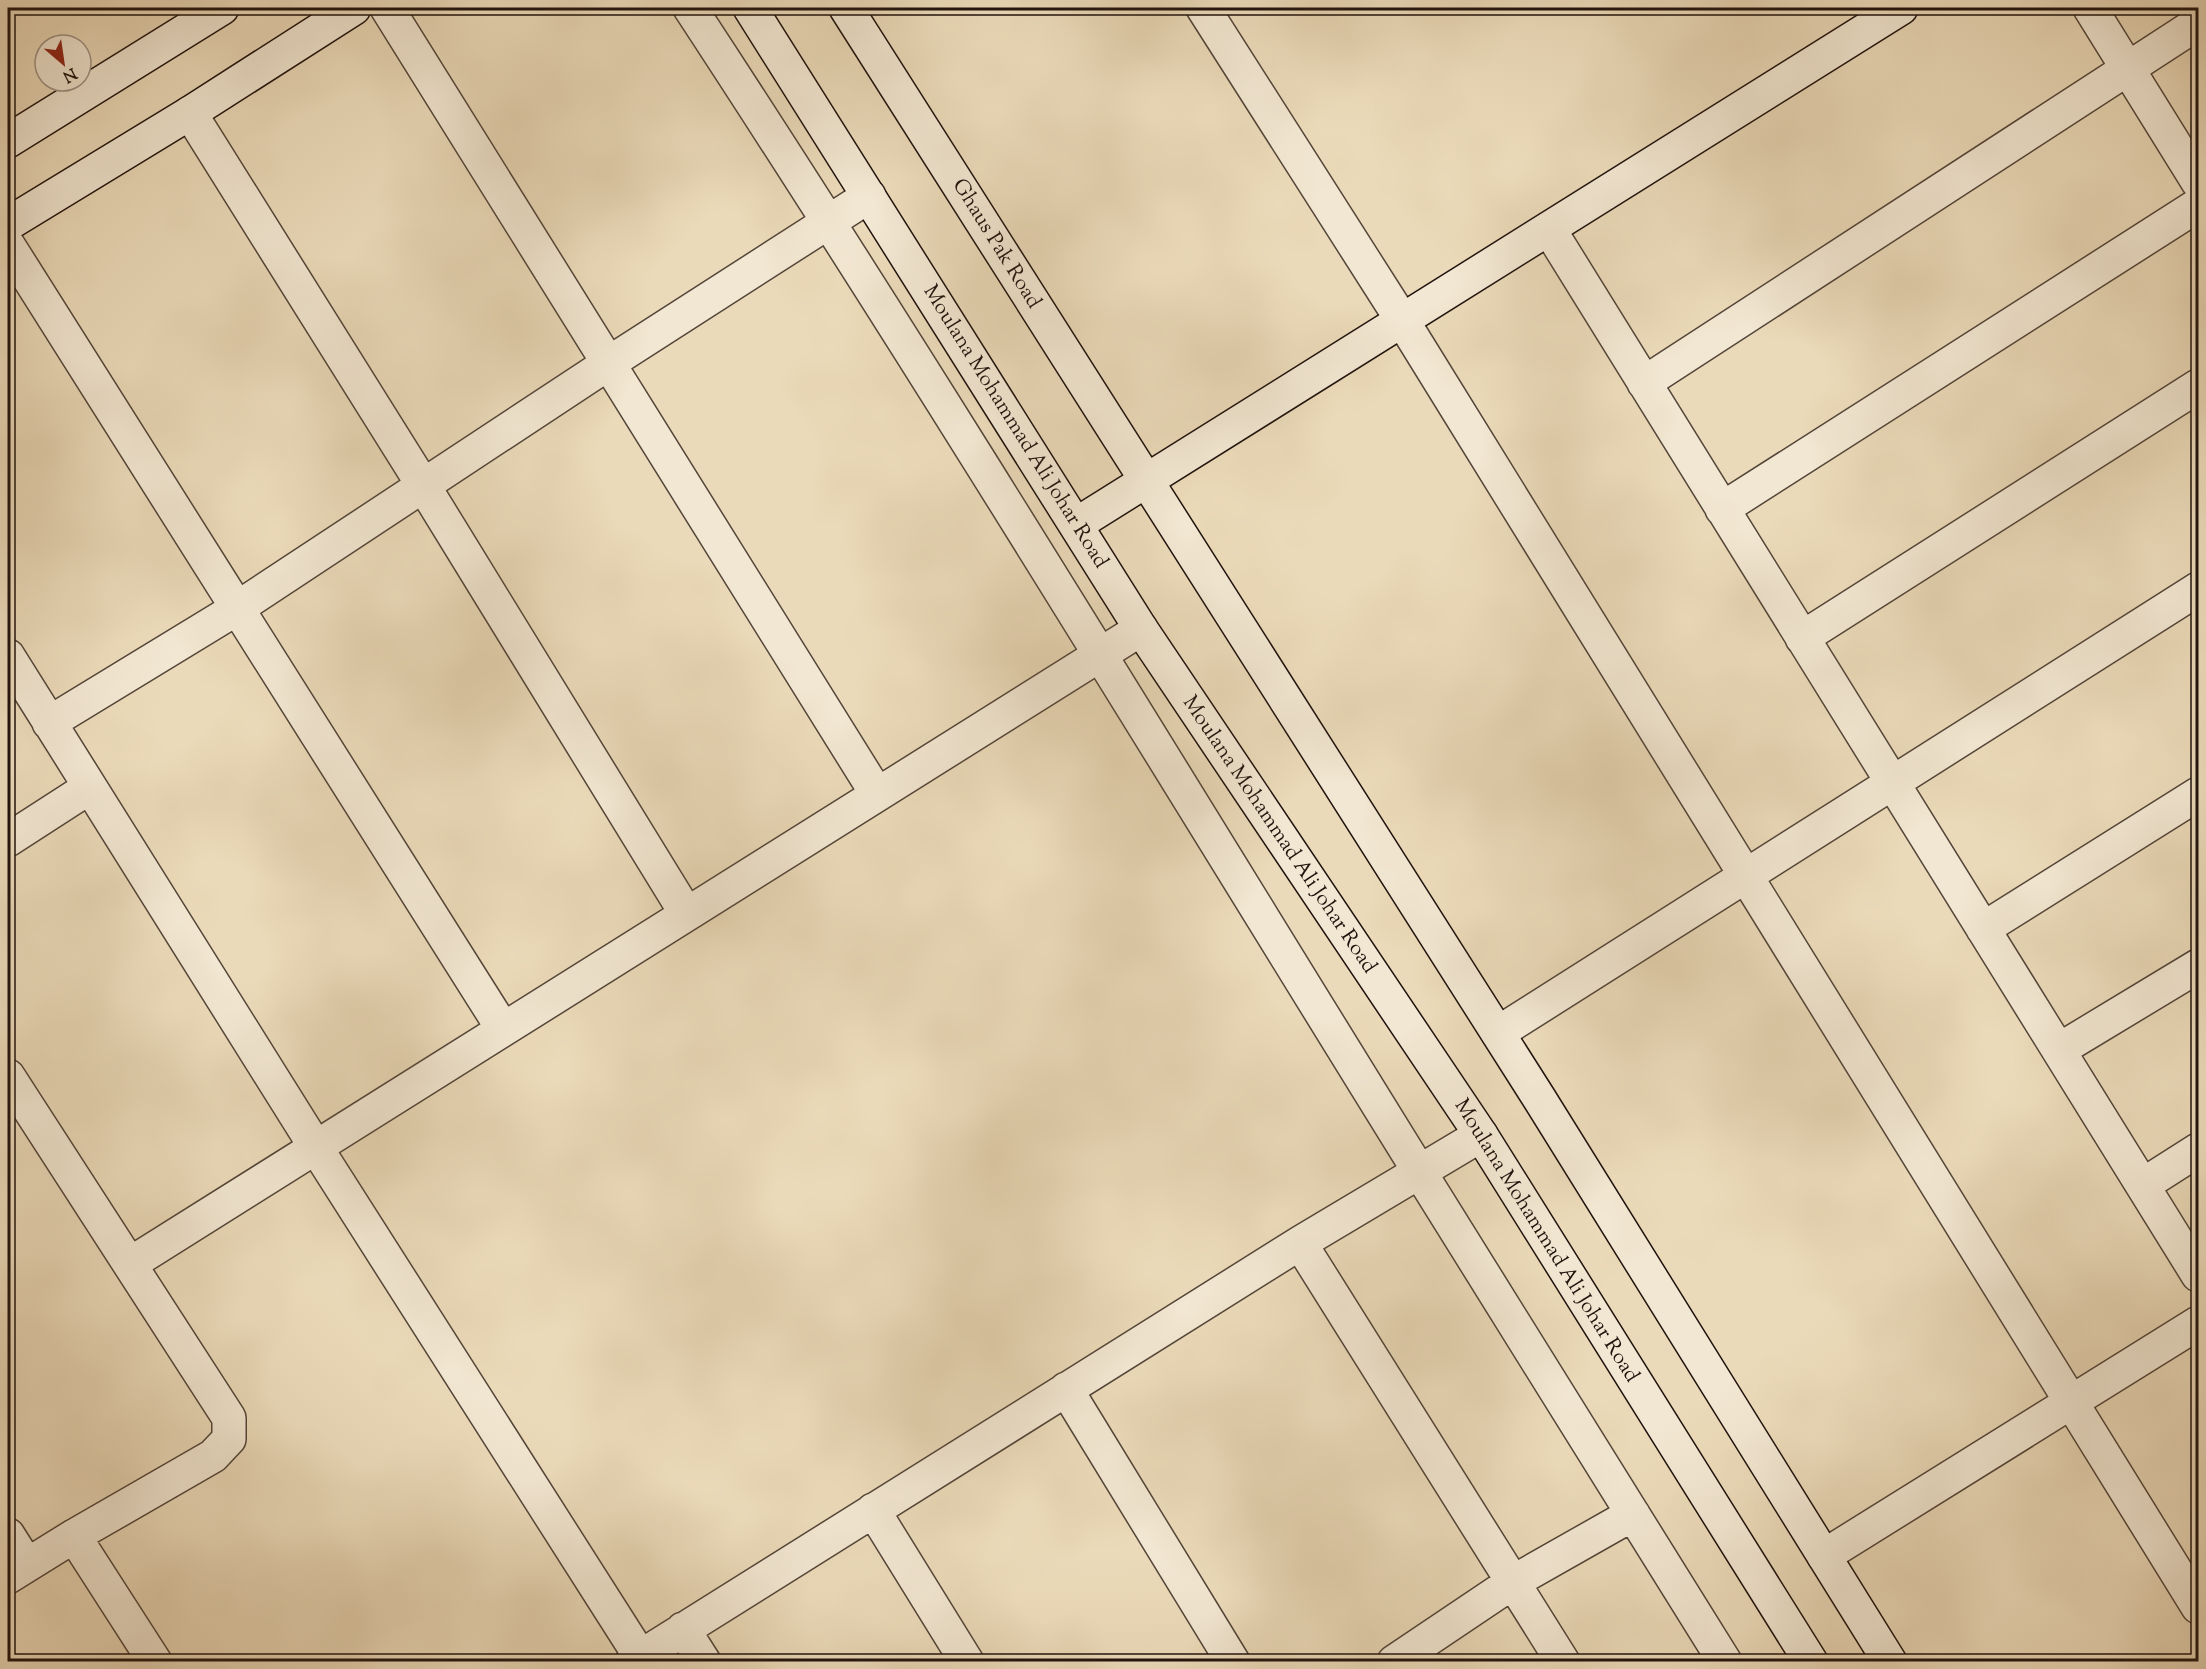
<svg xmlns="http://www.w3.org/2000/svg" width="2206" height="1669" font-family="'Sorts Mill Goudy',serif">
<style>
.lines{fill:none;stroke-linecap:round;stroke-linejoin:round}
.street-casing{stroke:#534539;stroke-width:36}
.secondary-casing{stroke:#20130e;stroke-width:36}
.street{stroke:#f2e7d2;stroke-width:33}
.secondary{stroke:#f2e7d2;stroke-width:33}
.labels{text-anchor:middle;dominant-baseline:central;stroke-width:5;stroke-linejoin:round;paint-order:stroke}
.street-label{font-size:21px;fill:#20130e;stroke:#f2e7d2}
</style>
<rect width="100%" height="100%" fill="#ebdab9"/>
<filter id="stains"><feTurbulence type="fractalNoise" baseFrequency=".00333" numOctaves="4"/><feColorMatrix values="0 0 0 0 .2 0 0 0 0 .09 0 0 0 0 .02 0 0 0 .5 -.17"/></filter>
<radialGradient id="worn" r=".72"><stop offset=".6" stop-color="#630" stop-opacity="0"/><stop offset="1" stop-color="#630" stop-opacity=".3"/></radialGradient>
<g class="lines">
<defs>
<path id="street" d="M387,8L877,794
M690,8C941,391 1178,782 1419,1171C1520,1335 1623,1498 1725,1662
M1203,8L1402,320L2198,1607
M2090,8L2198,182
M190,113L423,485L686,913
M1549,229L2198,1275
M8,245L503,1029
M1644,383L2198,23
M1722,509L2198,205
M1802,638L2198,386
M8,656L315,1146L640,1656
M49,723L236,609L609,363L869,196
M8,840L90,787
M1983,929L2198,794
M1498,1033L2198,589
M2059,1050L2198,966
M8,1076L229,1418V1439L213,1456L74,1536L8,1577
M2143,1185L2198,1150
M1300,1243L1563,1662
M130,1264L1141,629
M1066,1389L1233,1662
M873,1510L967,1662
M8,1535L27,1565
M74,1536L155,1662
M1824,1556L2198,1323
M683,1629L704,1662
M632,1662L1300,1243L1481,1135
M1394,1662L1513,1582L1633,1514"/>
<path id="secondary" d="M750,8L1141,629L1481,1135L1811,1662
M846,8L1539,1098L1890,1662
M8,141L222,8
M8,224L190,113L354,8
M1077,524L1901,8"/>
</defs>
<use href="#street" class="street-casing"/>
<use href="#secondary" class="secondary-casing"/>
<use href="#street" class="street"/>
<use href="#secondary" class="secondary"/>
</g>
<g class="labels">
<g class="street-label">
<text transform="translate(996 244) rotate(58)">Ghaus Pak Road</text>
<text transform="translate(1015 427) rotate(58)">Moulana Mohammad Ali Johar Road</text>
<text transform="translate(1279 835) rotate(56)">Moulana Mohammad Ali Johar Road</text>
<text transform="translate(1546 1241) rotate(58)">Moulana Mohammad Ali Johar Road</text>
</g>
</g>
<rect width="2206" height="1669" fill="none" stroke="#ebdab9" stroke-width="30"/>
<rect x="9" y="9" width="2188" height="1651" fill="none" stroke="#20130e" stroke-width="3"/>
<rect x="15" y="15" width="2176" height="1639" fill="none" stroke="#20130e" stroke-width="1.5"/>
<g transform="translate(63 63) rotate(151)"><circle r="28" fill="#f2e7d2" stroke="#9e9284" stroke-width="1.5"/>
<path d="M0-4.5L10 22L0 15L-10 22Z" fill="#8f2418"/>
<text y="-9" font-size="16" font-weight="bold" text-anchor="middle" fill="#20130e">N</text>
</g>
<rect width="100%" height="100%" filter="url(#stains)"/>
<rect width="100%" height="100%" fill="url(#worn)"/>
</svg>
